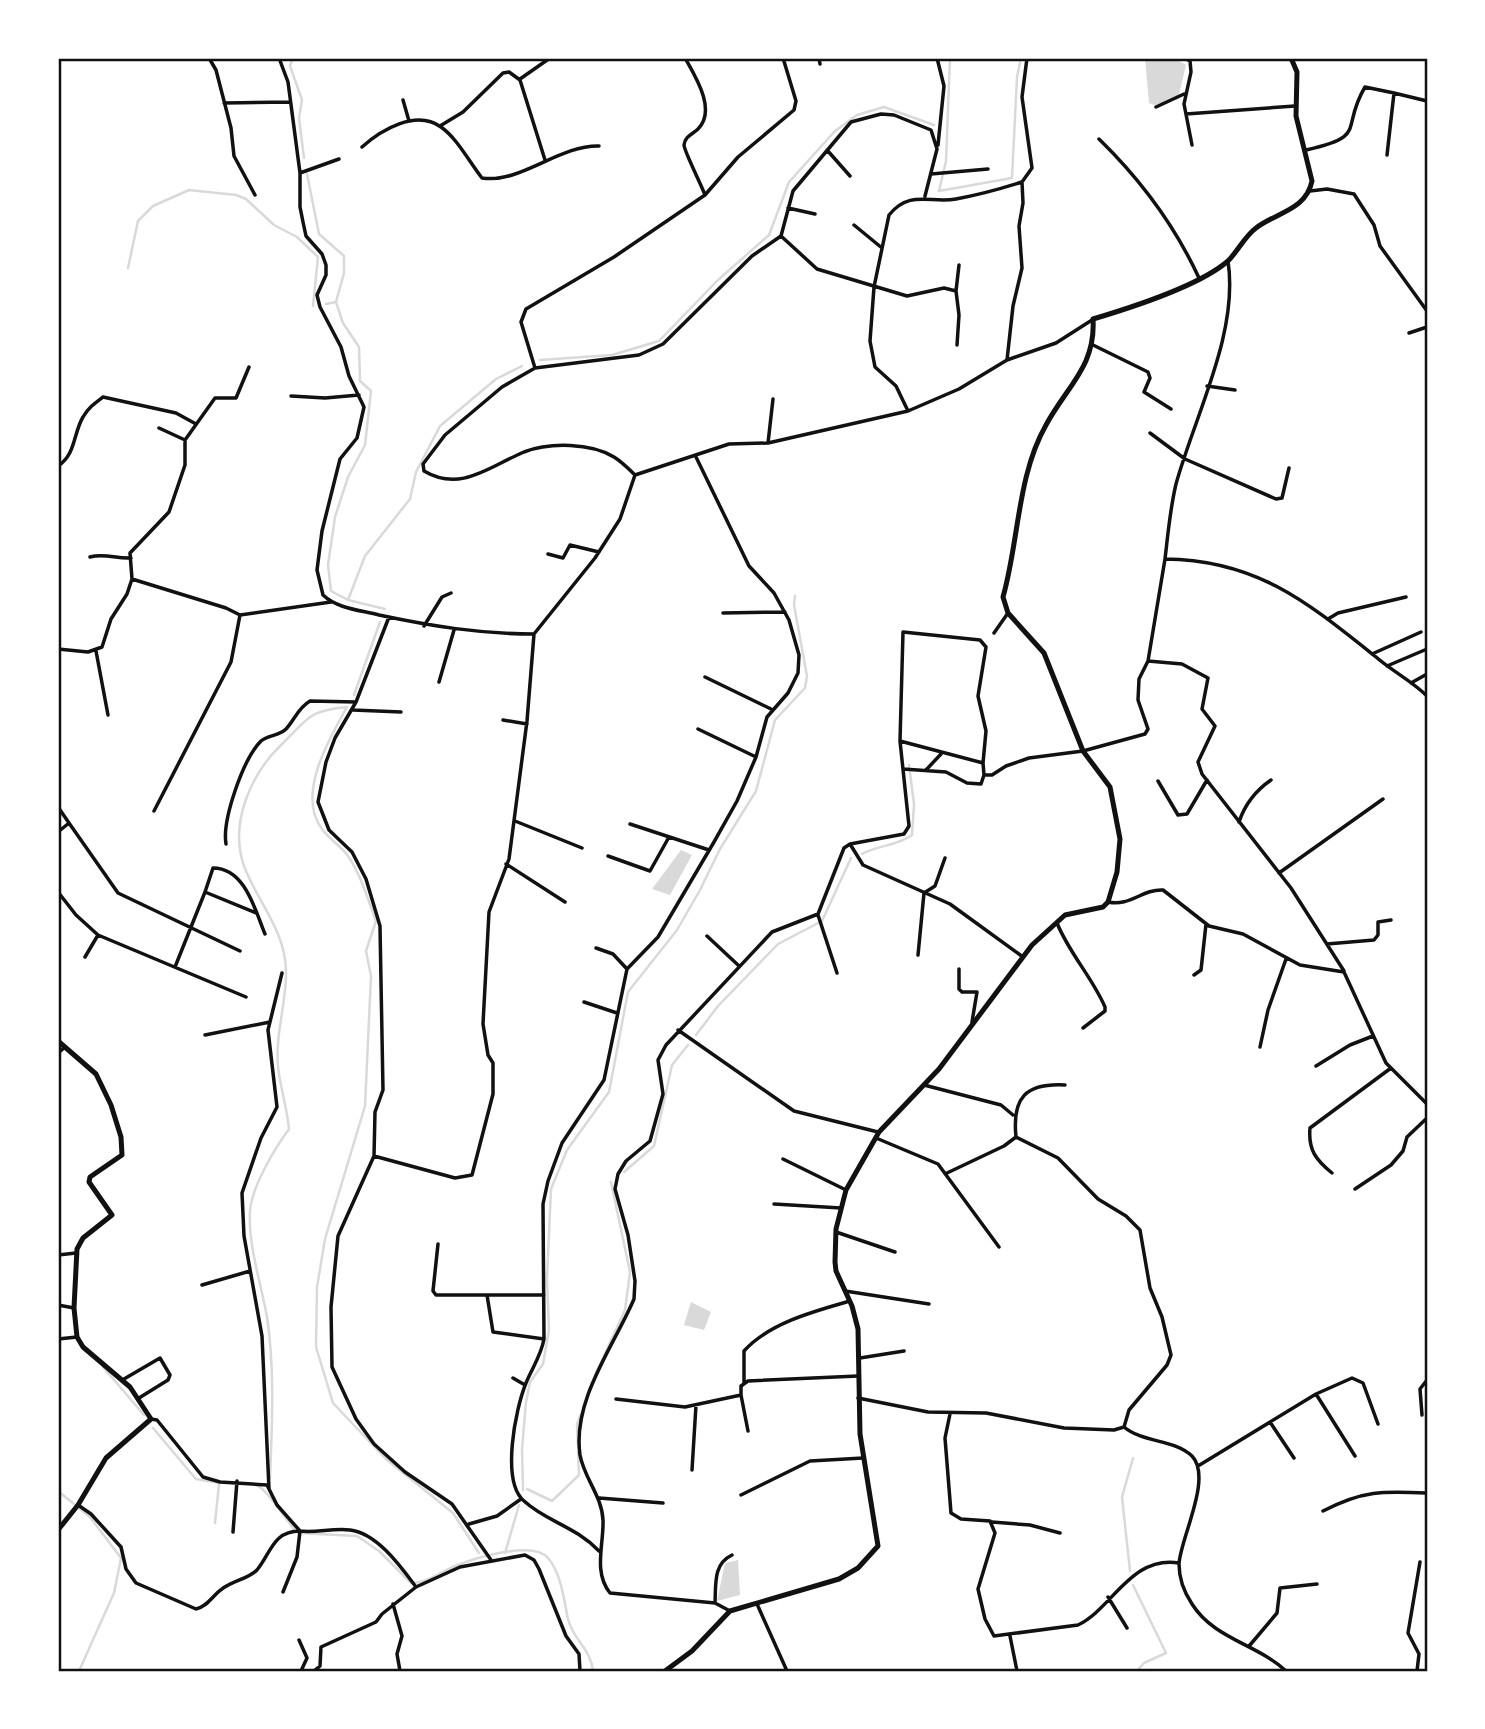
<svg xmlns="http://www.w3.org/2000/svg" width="1485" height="1729" font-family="'Nunito Sans',sans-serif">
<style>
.water{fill:#d9d9d9}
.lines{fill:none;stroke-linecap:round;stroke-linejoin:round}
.stream{stroke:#d9d9d9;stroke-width:2.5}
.minor{stroke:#111;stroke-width:3.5}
.secondary{stroke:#111;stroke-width:5}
.neatline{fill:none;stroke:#111;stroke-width:2.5}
</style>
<rect width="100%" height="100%" fill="#fff"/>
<path class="water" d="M1145,58H1174L1186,65L1178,99L1154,105L1149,103Z
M681,850L692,855L670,895L652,889Z
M691,1302L711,1312L704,1330L684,1325Z
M738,1560L740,1595L717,1601L725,1563Z"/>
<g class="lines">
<path class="stream" d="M293,58L290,66L302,100L299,118L304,158
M950,58L946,161L939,191L1012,178L1017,77L1021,58
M307,174L319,234L344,256V273L336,302L343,323L359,347L360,381L371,391L365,445L348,477L335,517L328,565L331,591L348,600L385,609
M128,268L138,221L153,206L189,190L236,195L246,199L274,225L297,237L318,257L313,306
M326,304L336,302
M540,360L612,355L659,341L718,280L769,235L789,182L835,131L857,115L884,107L934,125
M348,600L365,556L410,499L416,472L440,426L496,379L522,366
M354,695L380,622
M347,707C329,739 296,795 322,829C329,839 341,846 348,856C361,875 368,900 376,921L366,951L371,976L365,1106L325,1239L317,1287L316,1347L333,1403L386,1459L453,1513L479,1553
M862,854C878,845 897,846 912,835L914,804L909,765
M696,1035L718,1006L778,944L822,921L851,858
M624,1172L654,1146L672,1065L688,1045
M103,1367L144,1415
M595,1375L625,1310L630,1272L611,1182
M153,1428L196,1479L220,1483
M578,1445L577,1424L581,1414
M270,1478C272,1425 275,1370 267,1317C261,1283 248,1246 250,1211C252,1186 275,1148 289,1129C287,1107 280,1087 278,1066C275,1034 287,1001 286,970C285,930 257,901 244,866C229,823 251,774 281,745C309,718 307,711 347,707
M258,1486C266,1489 288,1521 295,1531
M527,1489L552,1501L579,1475L578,1452
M523,1490L522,1449L526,1402L530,1382L543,1364L549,1330L547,1279L551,1189L567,1150L609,1092L628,992L677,930L700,890L720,849L756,791L775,720L805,688L807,676L794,605L795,596
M58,1491L90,1517L121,1558L114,1593L79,1671
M215,1523L219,1484
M298,1533L357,1536L379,1551L411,1583C427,1583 441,1572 455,1566C475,1558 533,1540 548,1558C561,1573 564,1600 568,1619C573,1640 591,1649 593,1671
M505,1553L519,1505
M1130,1571L1122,1497L1133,1458
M1133,1585L1166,1653L1144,1663L1137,1671"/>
<path class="minor" d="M209,58L216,70L231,128L234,156L255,195
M279,58L288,82L300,173V207L303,222L306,236L322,254L326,265V275L317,295L320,307L341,347L349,376L364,407L357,438L340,459L322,531L317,570L323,595C338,609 360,610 379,615C431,626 480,634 534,634
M819,58L820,64
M937,58L944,86L938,145
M1184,58L1190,61L1191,72L1184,104L1192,145
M520,79L550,58
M403,100L409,121
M224,103L290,102
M1156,107L1184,94
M1186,114L1295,106
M440,126L463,112L503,73L509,72L520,80L545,160
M1099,139C1140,179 1175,226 1199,278
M362,147C381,130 416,109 441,127C457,138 470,163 482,178C520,184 559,145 599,146
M827,150L850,176
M1306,150C1369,136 1340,129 1365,87L1394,93
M1387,155L1394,93L1427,101
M300,173L339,159
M931,174L988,169
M1310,191L1327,189L1354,194L1374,225L1380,246L1427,311
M705,195L738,157L794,110L796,101L783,58
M788,208L815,214
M854,225L882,248
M781,236L817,269L907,296L944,288L956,291L959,315L957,345
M956,291L959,265
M1409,333L1427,327
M1093,345L1148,372L1150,378L1144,392L1171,409
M1007,360L1013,306L1022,268L1019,226L1023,203L1022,182
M535,368L521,322L526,309L614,257L705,195C702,186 684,151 684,145C685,136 693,134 698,129C717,110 695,76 685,58
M1207,386L1235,390
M291,396L325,398L359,395
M908,411L896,386L875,367L870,341L874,287L889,215C910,189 931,204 956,199C978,195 1000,189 1022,182L1032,168L1022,97L1027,58
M159,428L185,440
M1150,433L1185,459L1276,499L1282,498L1289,468
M768,443L773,399
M58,466C76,454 73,434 83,417C88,408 95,403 103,397L176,413L196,424
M635,475C629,469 622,462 614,457C591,443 550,442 524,452C490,466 461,493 424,471L423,464L445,435L502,387L535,368L639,355L663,344L752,256L781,236L793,191L851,122L881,114L894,115L931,130L937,149L925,196
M548,554L563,558L570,545L599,552
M90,557C105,553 116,559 131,558
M1165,559C1168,534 1170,509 1176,484C1195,415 1239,333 1228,261
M132,579L130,553L169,512L185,465V440L215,398H236L249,367
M723,613L785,612
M240,615L331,602
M1328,619L1338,613L1406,597
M424,626L442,597L451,593
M994,633L1008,613
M58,649L88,652L102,647L111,619L127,594L132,579L226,608L240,615L231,662L154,811
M96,651L108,715
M1372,654L1421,632
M1148,661L1182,664L1208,678L1202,709L1215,726L1198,762L1202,774L1291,888L1344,971
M1387,666L1427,649
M705,677L771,709
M439,682L454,630
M1411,683L1427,674
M356,702L389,617
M353,710L401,712
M503,720L527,724
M698,729L756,757
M900,741L903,632L980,640L986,647L978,696L986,731L983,763
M903,769L946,772L967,783L981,784L984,775
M926,770L941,754
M1158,781L1178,815L1187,814L1207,780
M58,807L69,823
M515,821L582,848
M1239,822C1245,804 1255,791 1271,780
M630,824L709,850
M58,832L69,823L118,893L240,951
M226,844C222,820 243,759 261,741C268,735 279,736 286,729C295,719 298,708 310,701L356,702L335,738L326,762L318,802L329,830L352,852L366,879L380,926L383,1090L375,1112L374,1156L338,1236L331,1307L332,1367L356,1419L374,1444L405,1472L452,1504L491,1560
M850,844L863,865L950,904L1023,957
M608,856L650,871L669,837
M506,864L565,902
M1279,873L1383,799
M58,892L76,915L98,935L246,997
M205,892L213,868C245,868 255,910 265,934
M1108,902C1130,907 1142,889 1163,890L1209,926L1243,934L1300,965L1344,972L1386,1063L1427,1104
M818,915L837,973
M1057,923C1069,953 1092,977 1105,1007V1011L1083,1028
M707,936L738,965
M1327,944L1374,940L1378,935V922L1391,920
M596,948L613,954L627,969
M918,955L924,893L935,886L945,858
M85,957L98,935
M175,967L205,892L256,913
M959,969V989L962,992H977L972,1022
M1194,975L1201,970L1206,924
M584,1002L617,1013
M678,1030L794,1111L878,1132
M205,1035L270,1022
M1260,1047L1268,1010L1286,959
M58,1053L64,1048
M1316,1066L1350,1045L1373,1036
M924,1085L1001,1105L1013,1115
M1065,1085C1025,1083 1012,1098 1016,1137L1058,1158L1098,1199L1126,1216L1140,1230L1150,1288L1162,1317L1171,1355L1167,1365L1129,1410L1124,1427
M876,1138L938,1164L999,1247
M374,1156L455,1178L472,1175L493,1094V1063L488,1055L483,1024L489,912L509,859L527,721L534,634L595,558L620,519L635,475L729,444L768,443L908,411L959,389L1007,360L1056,343L1092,320
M783,1159L846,1190
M947,1173L1004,1146L1016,1137
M1332,1173C1316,1160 1308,1150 1310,1128L1391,1068
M1355,1189L1391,1165L1403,1151L1407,1137L1427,1118
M774,1204L841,1208
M836,1232L895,1252
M438,1244L433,1291L436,1295H544
M58,1255L76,1253
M202,1285L250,1271
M845,1291L929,1304
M487,1295L493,1332L544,1339
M58,1305L74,1308
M58,1339L77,1337
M860,1358L904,1351
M513,1378L525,1385
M124,1379L160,1358L170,1375L168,1380L139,1398
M744,1383V1351C769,1323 815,1311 850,1301
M1316,1394L1355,1456
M741,1395L748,1431
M858,1398L928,1412L986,1413L1064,1428L1114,1430L1124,1427C1143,1443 1174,1439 1192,1456C1213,1478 1180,1539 1179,1564C1179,1579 1184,1592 1192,1604C1214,1639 1257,1644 1286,1671
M616,1399L685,1407L741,1395V1386L748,1381L858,1376
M950,1414L945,1438L951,1513L961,1519L990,1521L995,1533L978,1589L985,1619L994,1636L1078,1625C1112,1609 1131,1555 1179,1563
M1422,1415L1420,1389L1427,1380
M151,1419L157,1420L203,1477L220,1482L267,1485L277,1505L300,1531C316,1533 333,1528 350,1530C377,1533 401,1567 416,1587
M1270,1422L1294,1458
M1198,1466L1316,1394L1352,1378L1363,1383L1378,1424
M692,1470L696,1405
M269,1489L262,1336L244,1236L242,1193L261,1138L277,1107L268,1030L282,973
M741,1495L810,1461L863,1458
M599,1498L663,1503
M78,1505L91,1514L121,1547L126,1569L136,1583L196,1609C207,1607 213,1595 222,1589C232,1581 248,1579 257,1570C271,1553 273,1531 300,1531L297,1557L283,1592
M1323,1511C1363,1490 1383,1491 1427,1493
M992,1522L1030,1525L1060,1533
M469,1524L497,1516L521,1499
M233,1532L237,1481
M599,1551C575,1526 547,1522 524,1501C501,1482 515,1410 526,1383C532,1368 541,1356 544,1339L543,1204L548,1181L562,1143L604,1080L627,969L658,937L714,842L737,801L756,757L767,717L788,693L798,673L799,655L789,620L774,593L749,566L696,457
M1108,1597L1127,1628
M715,1603C716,1584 713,1564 732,1555
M393,1604L402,1636L397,1654L400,1671
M757,1604L787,1671
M730,1611L715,1603L610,1593C593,1572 604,1544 603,1520C602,1496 584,1478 580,1455C572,1400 614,1346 634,1299L635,1281L628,1235L615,1189L618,1174L626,1161L650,1141L663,1094L658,1060L666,1045L772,932L818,914L844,848L850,844L904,834L909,826L900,741L983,763L984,775H992L1006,766L1029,758L1083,751L1145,734L1148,729L1138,700L1139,679L1148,661L1165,559C1257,560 1307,602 1376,657C1392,671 1412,681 1427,696
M1010,1636L1017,1671
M299,1640L307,1658L301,1671
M1250,1645L1277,1613L1280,1588L1317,1584
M58,1648L59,1649
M314,1671L320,1666L321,1647L376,1622L382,1614L416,1587L460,1567L525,1555L534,1560L539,1569L566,1636L579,1654L580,1671
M1417,1671L1419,1654L1408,1633L1420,1562"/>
<path class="secondary" d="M58,1041L96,1074L111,1105L121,1137L122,1155L90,1177L89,1182L112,1215L83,1238L77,1249L74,1308L77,1337L83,1347L130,1387L151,1419L106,1458L78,1505L58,1530
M665,1671L692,1651L730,1611L839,1579L858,1568L878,1546L860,1434L858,1329L852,1306L836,1271L835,1262L836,1229L846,1190L879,1132L939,1069L1032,945L1065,915L1103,907L1108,902L1117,872L1120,839L1110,787L1083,751L1044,653L1008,613L1003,597C1019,541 1017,476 1046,425C1067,386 1096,366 1093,319C1130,308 1199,286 1228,261C1238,251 1245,236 1256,228C1277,212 1306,210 1312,181L1296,116L1297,72L1291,58"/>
</g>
<rect width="1485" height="1729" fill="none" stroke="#ffffff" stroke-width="119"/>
<rect x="60" y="60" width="1366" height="1610" class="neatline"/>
</svg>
